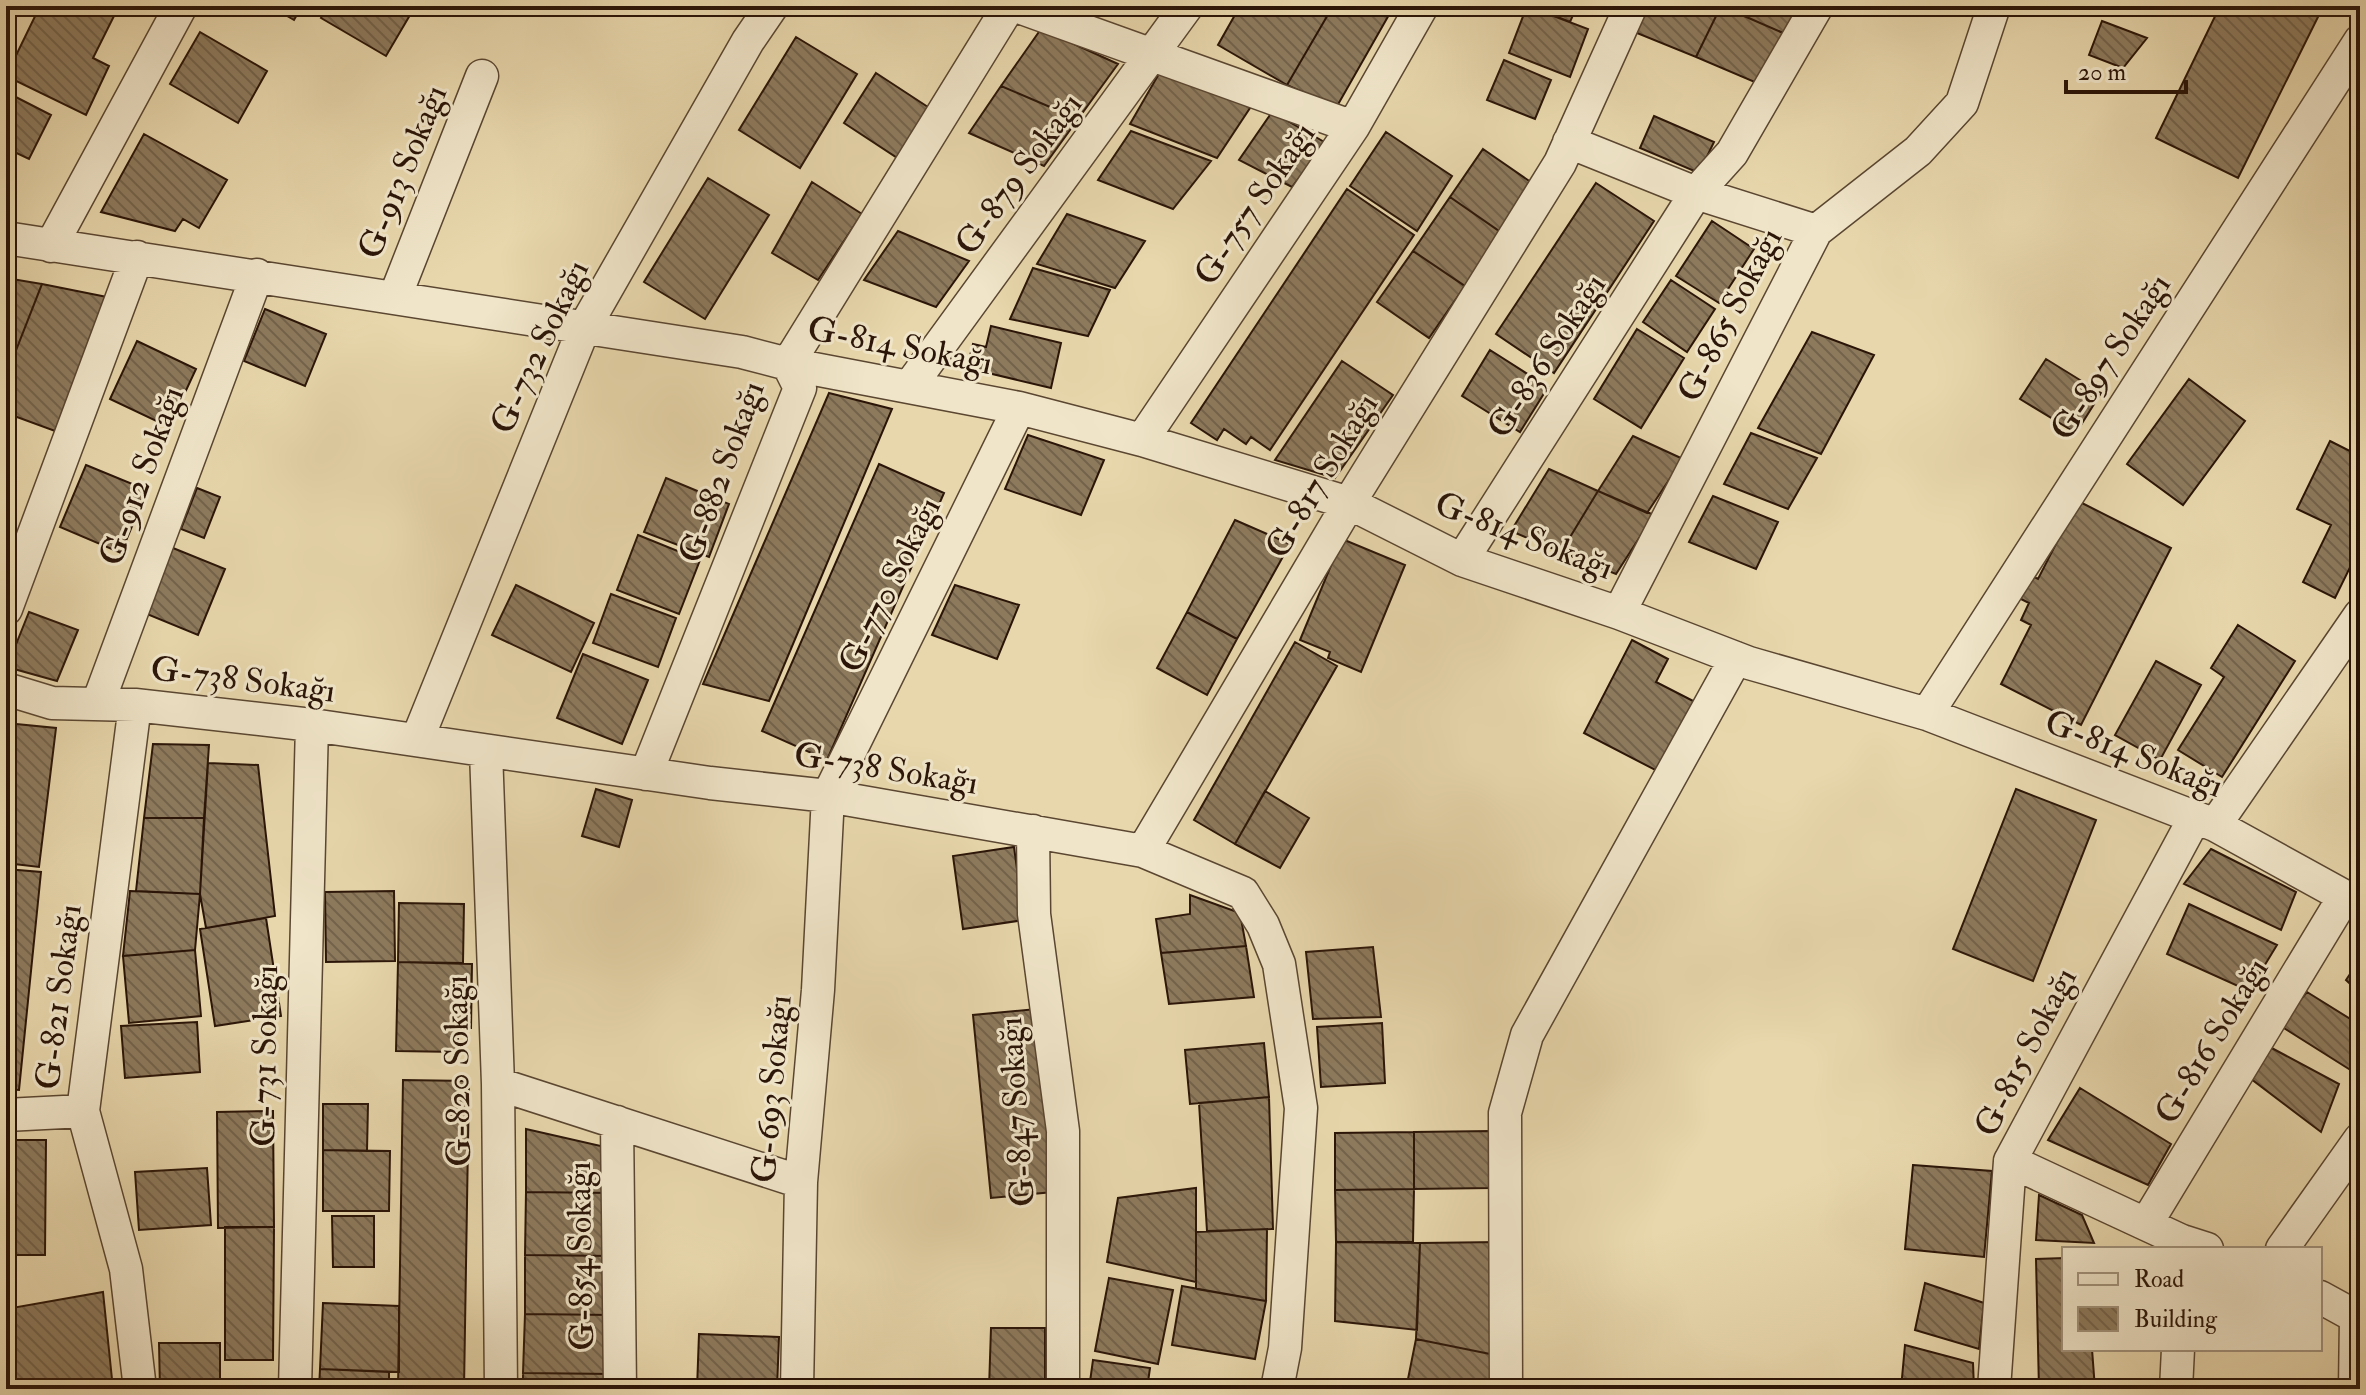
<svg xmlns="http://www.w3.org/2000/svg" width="2366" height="1395" font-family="'IM FELL Double Pica',serif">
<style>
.building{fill:url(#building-back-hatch);stroke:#2b1508;stroke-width:2}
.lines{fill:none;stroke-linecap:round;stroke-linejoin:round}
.street-casing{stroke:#5a4631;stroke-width:35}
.street{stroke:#f0e5c9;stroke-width:32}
.labels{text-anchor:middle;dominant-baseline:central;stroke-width:6;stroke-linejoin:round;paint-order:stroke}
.street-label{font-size:34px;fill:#2b1508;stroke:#f0e5c9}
</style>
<defs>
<pattern id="building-back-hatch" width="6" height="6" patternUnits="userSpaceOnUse" patternTransform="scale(2)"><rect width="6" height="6" fill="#8d7a5d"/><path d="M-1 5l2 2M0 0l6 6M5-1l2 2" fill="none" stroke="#73634b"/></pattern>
</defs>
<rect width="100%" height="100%" fill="#e8d7ac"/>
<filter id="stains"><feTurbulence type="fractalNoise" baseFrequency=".0025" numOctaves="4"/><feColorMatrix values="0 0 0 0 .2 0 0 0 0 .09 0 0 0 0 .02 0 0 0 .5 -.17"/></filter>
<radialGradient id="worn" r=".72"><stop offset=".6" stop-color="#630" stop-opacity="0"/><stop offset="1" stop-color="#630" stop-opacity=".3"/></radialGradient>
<path class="building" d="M6,6H20L6,33Z
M40,6H119L93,58L109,66L86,115L6,76Z
M270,6H302L294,20Z
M328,6H396L410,15L386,56L321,18Z
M1240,6H1333L1287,85L1218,45Z
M1333,6H1394L1336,108L1287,85Z
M1527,6L1588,29L1570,77L1509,53Z
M1530,6H1577L1570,22Z
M1646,6H1721L1696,57L1632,31Z
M1721,6L1788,35L1764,86L1696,57Z
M1722,6H1798L1785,34Z
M2220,6H2296L2318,17L2238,178L2156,138Z
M2102,21L2147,38L2123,68L2089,55Z
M1041,29L1118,64L1078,119L1001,86Z
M200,32L267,71L238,123L170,84Z
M796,37L857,74L800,168L739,130Z
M1504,60L1551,80L1535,119L1487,100Z
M1160,72L1252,105L1217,158L1130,124Z
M876,73L934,111L902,161L844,123Z
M1001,86L1078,119L1044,166L969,133Z
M6,92L51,115L29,159L6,148Z
M1272,112L1326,143L1292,187L1239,160Z
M1654,116L1714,142L1699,173L1640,148Z
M1131,131L1211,161L1173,209L1098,180Z
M1386,132L1452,176L1417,231L1350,186Z
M144,134L227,180L199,228L183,219L175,231L101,212Z
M1483,149L1535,185L1502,233L1450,197Z
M708,178L769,215L705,319L644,282Z
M812,182L862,214L818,280L772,253Z
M1596,183L1654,221L1554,373L1496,334Z
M1347,189L1414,235L1270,450L1251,437L1246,444L1224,429L1217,440L1191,423Z
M1450,197L1502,233L1465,286L1413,251Z
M1067,214L1145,241L1115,288L1037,264Z
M1712,221L1754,249L1719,303L1676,276Z
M898,231L969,261L936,307L864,280Z
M1413,251L1465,286L1429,338L1377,302Z
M1033,268L1110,290L1088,336L1010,319Z
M6,278L42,284L6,376Z
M1671,280L1715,309L1687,352L1643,322Z
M42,284L107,297L55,431L6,413V376Z
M265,309L326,334L305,386L244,361Z
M991,326L1061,343L1051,388L967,368L973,344L986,347Z
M1637,329L1684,358L1641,428L1594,399Z
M1812,332L1874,355L1821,454L1758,428Z
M137,341L196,369L169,427L110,399Z
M1490,350L1548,387L1520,432L1462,396Z
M2046,359L2101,393L2076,433L2020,399Z
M1342,361L1393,395L1335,478L1275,460Z
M2189,379L2245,421L2183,505L2127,464Z
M829,393L892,409L769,701L703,684Z
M1751,433L1817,458L1788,509L1724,484Z
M1028,435L1104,460L1081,515L1005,489Z
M1633,436L1683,459L1647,513L1598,491Z
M2330,441L2360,456V547L2335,598L2303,582L2331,525L2297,509Z
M879,464L944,493L827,760L762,731Z
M86,465L147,490L121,553L60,527Z
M1549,469L1598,491L1561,552L1511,531Z
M666,478L729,504L709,557L644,532Z
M197,488L220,497L204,538L181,529Z
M1598,491L1654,515L1616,574L1561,552Z
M1713,496L1778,522L1756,569L1689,542Z
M2078,501L2171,548L2081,725L2001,684L2031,625L2021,620L2029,603L2011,594L2022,571L2038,579Z
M1235,520L1290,544L1237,639L1187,612Z
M638,535L700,560L679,614L617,590Z
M1342,539L1405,565L1361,672L1328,658L1330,652L1300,640Z
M168,546L225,569L198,635L142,612Z
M516,585L594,623L571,672L492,635Z
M955,585L1019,605L997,659L932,635Z
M611,594L676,618L658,667L593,643Z
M29,612L78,630L57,681L7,667Z
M1187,612L1237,639L1207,695L1157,668Z
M2238,625L2295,661L2222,777L2178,750L2224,677L2211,668Z
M1632,640L1668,659L1656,682L1701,705L1665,775L1584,733Z
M1295,642L1337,666L1235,844L1194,820Z
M583,654L648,680L622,744L557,718Z
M2156,661L2201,685L2160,760L2115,735Z
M6,723L56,728L39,867L6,863Z
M153,744L209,745L204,818H144Z
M208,763L258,765L275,916L206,928L200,894Z
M596,789L632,800L619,847L582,836Z
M2016,789L2096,820L2033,981L1953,949Z
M1265,791L1309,818L1280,868L1235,844Z
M144,818H204L200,894L136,891Z
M1014,847L1024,920L963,929L953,856Z
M2211,849L2296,892L2281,930L2184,884Z
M6,869L41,872L19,1090L6,1089Z
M130,891L200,894L195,950L123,956Z
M394,891L395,961L326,962L325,892Z
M1190,895L1240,913L1246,946L1161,953L1156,919L1190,914Z
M399,903L464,904L463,963L398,962Z
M2189,904L2277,945L2249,991L2167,954Z
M266,918L281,1016L215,1026L200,929Z
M1246,946L1254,997L1169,1004L1161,953Z
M1373,947L1381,1017L1313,1019L1306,952Z
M195,950L201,1016L129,1023L123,956Z
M2360,959V993L2346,980Z
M398,962L472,964L471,1028H458V1052L396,1051Z
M2307,992L2360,1025V1076L2279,1025Z
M1036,1009L1053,1192L991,1198L973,1015Z
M197,1022L200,1072L125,1078L121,1026Z
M1382,1023L1385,1083L1321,1087L1317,1027Z
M1264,1043L1269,1097L1190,1104L1185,1050Z
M2266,1045L2339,1084L2321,1132L2242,1072Z
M403,1080L469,1081L464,1389H398Z
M2080,1088L2171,1144L2148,1185L2048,1140Z
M1269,1097L1273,1229L1207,1231L1199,1103Z
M323,1104H368L367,1151L323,1150Z
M273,1111L274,1227L218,1228L217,1112Z
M526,1129L614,1149L613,1193L526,1192Z
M1490,1131L1491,1188L1414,1189V1132Z
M1414,1132V1189L1335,1190V1133Z
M6,1140H46L45,1255H6Z
M323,1150L390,1151L389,1211H323Z
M1913,1165L1992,1171L1984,1257L1905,1249Z
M207,1168L211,1225L139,1230L135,1172Z
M1196,1188V1282L1107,1262L1118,1198Z
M1414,1189L1413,1242H1336L1335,1190Z
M526,1192L613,1193V1256L525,1255Z
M2039,1195L2082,1215L2094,1243L2036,1240Z
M332,1216H374V1267H333Z
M225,1227H274L273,1360H225Z
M1267,1229L1266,1301L1196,1289V1232Z
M1336,1242L1420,1243L1417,1330L1335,1321Z
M1499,1242L1495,1355L1416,1339L1420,1243Z
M525,1255L613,1256L612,1315L525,1314Z
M2064,1258V1349H2092L2095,1389H2039L2036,1259Z
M1109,1278L1173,1290L1158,1364L1095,1351Z
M1925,1283L1984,1303L1979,1349L1915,1330Z
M1182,1286L1266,1301L1255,1359L1172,1345Z
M103,1292L113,1389H6V1309Z
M323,1303L399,1306V1372L320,1369Z
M525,1314L612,1315V1374L523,1373Z
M991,1328H1045V1389H989Z
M699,1334L779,1337L777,1389H697Z
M1416,1339L1495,1355L1488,1389H1406Z
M159,1343H220V1389H160Z
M1905,1345L1973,1363L1974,1389H1901Z
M1093,1360L1150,1368L1147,1389H1089Z
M320,1369L389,1372V1389H319Z
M523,1373L612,1374V1389H523Z"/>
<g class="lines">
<defs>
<path id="street" d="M1016,6L1353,127
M1569,142L1696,193L1816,231
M6,238L742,352L788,364L1019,408L1142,440L1349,503L1462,560L1619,613L1749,663L1927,714L2215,825L2360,905
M51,246L181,6
M395,297L482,76
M910,386L1187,6
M1142,440L1353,127L1422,6
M1462,560L1696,193L1732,153L1817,6
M6,609L137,257
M1619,613L1816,231L1918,151L1962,103L1994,6
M6,689L52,703L135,705L312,725L710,783L828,796L1143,851L1243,893L1263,925L1279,964L1301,1108L1285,1348L1277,1389
M98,703L257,275
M135,705L83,1111L126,1269L140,1389
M1927,714L2360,41
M417,740L583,330L748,41L772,6
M486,751L498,1084L501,1389
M646,774L800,388L788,364L1009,6
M2215,825L2360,615
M1033,831L1034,914L1063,1131V1389
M1143,851L1349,503L1560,163L1631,6
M498,1084L801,1182
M6,1115L83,1111
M617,1122L620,1389
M2010,1161L2182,1241L2207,1249
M2146,1224L2344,897
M2282,1249L2360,1139
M2320,1297L2360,1319
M295,1389L312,725
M797,1389L801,1182L818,990L828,796L1019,408
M1506,1389L1505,1113L1527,1035L1736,658
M1994,1389L2010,1161L2194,819
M2176,1389L2178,1349
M2355,1389L2356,1317"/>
</defs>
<use href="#street" class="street-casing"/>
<use href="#street" class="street"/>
</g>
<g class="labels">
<g class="street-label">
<text transform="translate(403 172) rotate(-68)">G-913 Sokağı</text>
<text transform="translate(1019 174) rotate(-54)">G-879 Sokağı</text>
<text transform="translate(1255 204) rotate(-56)">G-757 Sokağı</text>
<text transform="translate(1730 315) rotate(-63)">G-865 Sokağı</text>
<text transform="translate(900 346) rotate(11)">G-814 Sokağı</text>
<text transform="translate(540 347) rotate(-65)">G-732 Sokağı</text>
<text transform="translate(1547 356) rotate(-57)">G-836 Sokağı</text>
<text transform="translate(2111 357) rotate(-57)">G-897 Sokağı</text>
<text transform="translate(722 472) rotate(-70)">G-882 Sokağı</text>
<text transform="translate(142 476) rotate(-70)">G-912 Sokağı</text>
<text transform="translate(1322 476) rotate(-59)">G-817 Sokağı</text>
<text transform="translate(1524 536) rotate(21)">G-814 Sokağı</text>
<text transform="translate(890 585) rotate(-64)">G-770 Sokağı</text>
<text transform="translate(243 680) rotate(7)">G-738 Sokağı</text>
<text transform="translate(2134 754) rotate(21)">G-814 Sokağı</text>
<text transform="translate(886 769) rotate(9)">G-738 Sokağı</text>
<text transform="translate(59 997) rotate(-83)">G-821 Sokağı</text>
<text transform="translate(2212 1041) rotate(-59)">G-816 Sokağı</text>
<text transform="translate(2026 1052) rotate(-63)">G-815 Sokağı</text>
<text transform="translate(265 1056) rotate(-89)">G-731 Sokağı</text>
<text transform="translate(458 1071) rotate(-91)">G-820 Sokağı</text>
<text transform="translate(772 1089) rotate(-85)">G-693 Sokağı</text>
<text transform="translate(1017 1112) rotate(-94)">G-847 Sokağı</text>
<text transform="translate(581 1256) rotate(-91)">G-854 Sokağı</text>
</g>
</g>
<rect width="2366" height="1395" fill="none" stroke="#e8d7ac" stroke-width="32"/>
<rect x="8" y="8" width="2350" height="1379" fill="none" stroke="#2b1508" stroke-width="4"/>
<rect x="16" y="16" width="2334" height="1363" fill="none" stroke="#2b1508" stroke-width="2"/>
<rect x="2062" y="1247" width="260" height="104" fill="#f0e5c9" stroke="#a1927c" stroke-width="2"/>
<rect x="2078" y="1273" width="40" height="12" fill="#f0e5c9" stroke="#a1927c" stroke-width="2"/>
<text x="2134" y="1287" font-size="24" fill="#2b1508">Road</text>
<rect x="2078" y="1307" width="40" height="24" fill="url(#building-back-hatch)" stroke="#a1927c" stroke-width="2"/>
<text x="2134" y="1327" font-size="24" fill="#2b1508">Building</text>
<path d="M2066 80v12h120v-12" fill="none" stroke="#2b1508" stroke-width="4"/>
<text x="2078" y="80" font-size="24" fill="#2b1508" stroke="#f0e5c9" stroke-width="6" paint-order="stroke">20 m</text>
<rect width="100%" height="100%" filter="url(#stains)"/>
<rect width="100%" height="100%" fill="url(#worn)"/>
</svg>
